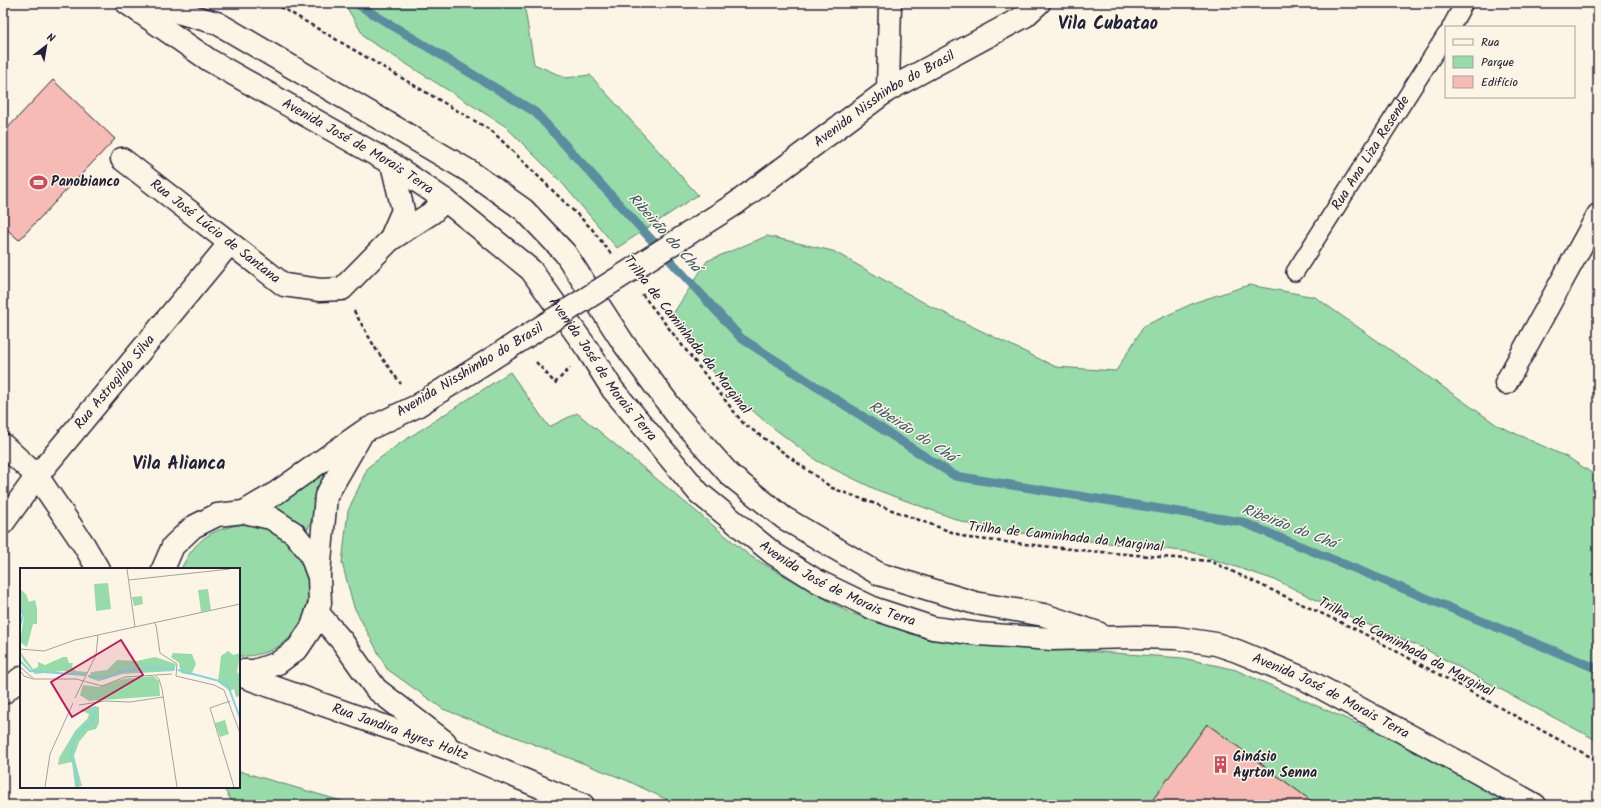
<svg xmlns="http://www.w3.org/2000/svg" width="1601" height="808" font-family="Kalam,sans-serif">
<style>
.green{fill:#97dca8;stroke:#5c7f72}
.lines{fill:none;stroke-linecap:round;stroke-linejoin:round}
.stream{stroke:#5c8c9f;stroke-width:9}
.building{fill:#f6bbb4;stroke:#22223b}
.lane-casing{stroke:#22223b;stroke-width:20}
.street-casing{stroke:#22223b;stroke-width:25}
.secondary-casing{stroke:#22223b;stroke-width:25}
.path{stroke:#22223b;stroke-width:2.5;stroke-dasharray:4 3;stroke-linecap:butt}
.lane{stroke:#fcf5e5;stroke-width:17}
.street{stroke:#fcf5e5;stroke-width:22}
.secondary{stroke:#fcf5e5;stroke-width:22}
.secondary-bridge-casing{stroke:#22223b;stroke-width:25;stroke-linecap:butt}
.secondary-bridge{stroke:#fcf5e5;stroke-width:22}
.labels{text-anchor:middle;dominant-baseline:central;stroke-width:3;stroke-linejoin:round;paint-order:stroke}
.street-label{font-size:14px;fill:#22223b;stroke:#fcf5e5}
.poi-label{font-size:14px;font-weight:bold;fill:#22223b;stroke:#fcf5e5;text-anchor:start}
.water-label{font-size:15px;font-style:italic;fill:#3f576d;stroke:#fcf5e5}
.district-label{font-size:18px;font-weight:bold;fill:#22223b;stroke:#fcf5e5}
.inset-river{fill:none;stroke:#83d2e1;stroke-width:2}
.inset-road{fill:none;stroke:#a5a1a1;stroke-width:1}
.view{fill:#c2185b;fill-opacity:0.15;stroke:#c2185b;stroke-width:2}
.inset-edge{fill:none;stroke:#22223b;stroke-width:2}
</style>
<rect width="100%" height="100%" fill="#fcf5e5"/>
<filter id="ink" filterUnits="userSpaceOnUse"><feTurbulence type="fractalNoise" baseFrequency=".025" numOctaves="2"/><feDisplacementMap in="SourceGraphic" scale="8" xChannelSelector="R" yChannelSelector="G"/><feConvolveMatrix kernelMatrix="1 2 1 2 8 2 1 2 1" color-interpolation-filters="sRGB"/></filter>
<g filter="url(#ink)">
<path class="green" d="M344,3H522L525,9L534,64L566,78L590,75L698,195L617,248L562,183L505,126L365,38Z
M767,236L833,251L928,305L1056,367L1116,371L1144,326L1196,302L1249,285L1315,297L1497,425L1569,458L1598,477V741L1421,647L1357,620L1278,581L1191,552L1044,536L977,527L877,490L817,461L767,423L725,387L697,350L673,314L707,261Z
M510,372L549,427L577,413L750,556L848,612L930,640L1183,658L1236,670L1457,768L1524,805H678L626,780L443,709L387,669L354,607L342,563L348,511L368,467L399,444Z
M331,468L308,529L272,508Z
M245,524C256,526 267,527 277,533C324,559 318,631 269,651C260,654 249,657 239,656V569H181C195,539 213,528 245,524Z
M239,771L355,805H234L223,787H239Z"/>
<g class="lines">
<path class="stream" d="M355,3L535,112L741,338L955,476L1242,522L1598,669"/>
</g>
<path class="building" d="M53,80L115,139L19,240L3,226V133Z
M1207,724L1317,805H1149Z"/>
<g class="lines">
<defs>
<g id="lane">
<path d="M1451,27L1464,3"/>
<path id="s1" d="M1295,272L1446,35"/>
</g>
<g id="street">
<path d="M888,90L890,3"/>
<path id="s2" d="M122,159L284,285L320,290L342,289L390,240L433,212L445,200"/>
<path d="M390,240L403,210L392,164"/>
<path d="M1506,383L1598,215"/>
<path d="M3,445L37,476L84,545L98,569"/>
<path id="s3" d="M3,523L37,476L230,243"/>
</g>
<g id="secondary">
<path id="s4" d="M127,3L209,60L392,164L445,200L531,270L588,350L613,390L699,493L774,554L817,581L875,609L933,628L979,634L1052,639L1136,637L1176,638L1216,644L1237,651L1305,679L1473,770L1535,805"/>
<path d="M144,3L217,23L469,171L524,210L565,253L624,344L676,414L730,475L784,518L879,574L975,603L1044,615L1098,633"/>
<path id="s5" d="M735,204L888,90L1025,16L1039,3"/>
<path d="M244,512L276,493L364,431L417,406L491,359"/>
<path d="M163,569L173,546L193,527L217,515L244,512L271,518L294,533L310,553L319,577L320,603L312,627L298,648L278,663L254,671H239"/>
<path d="M319,573L326,496L360,437"/>
<path d="M317,612L342,641L376,689L445,742"/>
<path id="s6" d="M239,675L460,753L583,805"/>
<path d="M3,693L21,678"/>
</g>
</defs>
<use href="#lane" class="lane-casing"/>
<use href="#street" class="street-casing"/>
<use href="#secondary" class="secondary-casing"/>
<path class="path" d="M274,3L492,131L592,229L611,254
M642,294L743,423L832,488L968,538L1089,551L1210,561L1359,631L1598,761
M354,311L377,351L401,384
M536,362L555,383L570,368"/>
<use href="#lane" class="lane"/>
<use href="#street" class="street"/>
<use href="#secondary" class="secondary"/>
<defs>
<path id="secondary-bridge" d="M491,359L735,204"/>
</defs>
<use href="#secondary-bridge" class="secondary-bridge-casing"/>
<use href="#secondary-bridge" class="secondary-bridge"/>
</g>
</g>
<defs>
<symbol id="stadium-bare" viewBox="-9 -9 18 18"><path d="M0-5a6.5 5 0 1 0 0 10a6.5 5 0 1 0 0-10ZM-3.5-1.8h7v3.6h-7Z" fill="#d1495b" stroke="#fcf5e5" stroke-width="2.5" paint-order="stroke"/></symbol>
<symbol id="building-bare" viewBox="-9 -9 18 18"><path d="M-4-6H4V6H1V3H-1V6H-4ZM-2.5-4.3h1.7v1.8h-1.7ZM.8-4.3h1.7v1.8H.8ZM-2.5-1h1.7V.8h-1.7ZM.8-1h1.7V.8H.8Z" fill="#d1495b" stroke="#fcf5e5" stroke-width="2.5" paint-order="stroke"/></symbol>
</defs>
<g fill-rule="evenodd">
<use href="#stadium-bare" x="26" y="170" width="25" height="25"/>
<use href="#building-bare" x="1208" y="752" width="25" height="25"/>
</g>
<g class="labels">
<g class="street-label">
<text stroke="none"><textPath href="#s5" startOffset="183">Avenida Nisshinbo do Brasil</textPath></text>
<text stroke="none"><textPath href="#s4" startOffset="272">Avenida José de Morais Terra</textPath></text>
<text stroke="none"><textPath href="#s1" startOffset="141">Rua Ana Liza Resende</textPath></text>
<text stroke="none"><textPath href="#s2" startOffset="118">Rua José Lúcio de Santana</textPath></text>
<text transform="translate(687 335) rotate(52)">Trilha de Caminhada da Marginal</text>
<text stroke="none"><textPath href="#s4" startOffset="608">Avenida José de Morais Terra</textPath></text>
<text transform="translate(470 370) rotate(-31)">Avenida Nisshimbo do Brasil</text>
<text stroke="none"><textPath href="#s3" startOffset="180">Rua Astrogildo Silva</textPath></text>
<text transform="translate(1066 537) rotate(6)">Trilha de Caminhada da Marginal</text>
<text stroke="none"><textPath href="#s4" startOffset="932">Avenida José de Morais Terra</textPath></text>
<text transform="translate(1406 647) rotate(28)">Trilha de Caminhada da Marginal</text>
<text stroke="none"><textPath href="#s4" startOffset="1448">Avenida José de Morais Terra</textPath></text>
<text stroke="none"><textPath href="#s6" startOffset="171">Rua Jandira Ayres Holtz</textPath></text>
</g>
<g class="poi-label">
<text x="51" y="182">Panobianco</text>
<text x="1233" y="757">Ginásio<tspan x="1233" dy="16">Ayrton Senna</tspan></text>
</g>
<g class="water-label">
<text transform="translate(664 233) rotate(48)">Ribeirão do Chá</text>
<text transform="translate(912 432) rotate(33)">Ribeirão do Chá</text>
<text transform="translate(1289 527) rotate(21)">Ribeirão do Chá</text>
</g>
<g class="district-label">
<text x="1108" y="24">Vila Cubatao</text>
<text x="179" y="464">Vila Alianca</text>
</g>
</g>
<g transform="translate(20 568)">
<rect width="220" height="220" fill="#fcf5e5"/>
<path d="M88,15L91,41L76,43L74,16ZM0,21L6,26L9,34L15,32L17,40V56H13L7,79L0,74L4,48L0,37ZM188,21L191,42L181,44L178,22ZM122,28L123,36L114,38L112,29ZM0,83L13,101L18,99V94L25,97L43,89H47L49,95H53L52,99L56,103L67,104L65,108L43,103L15,106L3,92ZM208,83L213,87L220,85L217,104L220,107V128L216,129L214,121L210,123L198,114L201,88ZM153,85L172,86L176,96L171,107L161,105L159,95L151,89ZM135,89L156,96L154,103L102,106L79,113L69,110L71,104L87,102L97,92L117,93ZM133,108L139,113L140,128L69,133L60,127L63,117L79,119L103,111ZM75,138L79,139V155L76,161L68,163L59,174L54,188L62,218L55,219L52,194L38,197L39,190L55,163L68,150L69,146L60,142ZM205,152L209,166L200,169L195,155Z" fill="#97dca8"/>
<path class="inset-river" d="M0,39L3,47L0,58M0,93L10,103L65,107M158,102L207,115L220,150M68,108L85,110L99,104L129,100L155,101M58,219L55,198L51,190L52,176L60,163L72,154L76,139"/>
<path class="inset-road" d="M107,1L115,59M109,12L210,1M134,55L136,57L140,85L157,96L156,108L194,117L204,122L220,165M0,81L24,83L55,72L220,36M0,99L13,110M0,103L4,108L13,111H56L82,118L105,109L152,106M135,108L139,111L142,121L157,219M55,130L76,87L78,67M210,133L190,140L214,219M59,137L85,133L110,134L143,129M25,219L30,186L53,135"/>
<path class="view" d="M101,72L123,107L52,149L31,114Z"/>
<rect width="220" height="220" class="inset-edge"/>
</g>
<rect width="1601" height="808" fill="none" stroke="#fcf5e5" stroke-width="16"/>
<rect x="8" y="8" width="1585" height="792" fill="none" stroke="#22223b" stroke-width="1.5" filter="url(#ink)"/>
<rect x="1445" y="26" width="130" height="72" fill="#fcf5e5" stroke="#a5a1a1"/>
<rect x="1453" y="39" width="20" height="6" fill="#fcf5e5" stroke="#a5a1a1"/>
<text x="1481" y="46" font-size="12" fill="#22223b">Rua</text>
<rect x="1453" y="56" width="20" height="12" fill="#97dca8" stroke="#a5a1a1"/>
<text x="1481" y="66" font-size="12" fill="#22223b">Parque</text>
<rect x="1453" y="76" width="20" height="12" fill="#f6bbb4" stroke="#a5a1a1"/>
<text x="1481" y="86" font-size="12" fill="#22223b">Edifício</text>
<g transform="translate(46 46) rotate(31)" stroke="#fcf5e5" stroke-width="3" paint-order="stroke">
<path d="M0-3L7 15L0 10L-7 15Z" fill="#22223b"/>
<text y="-6" font-size="11" font-weight="bold" text-anchor="middle" fill="#22223b">N</text>
</g>
</svg>
